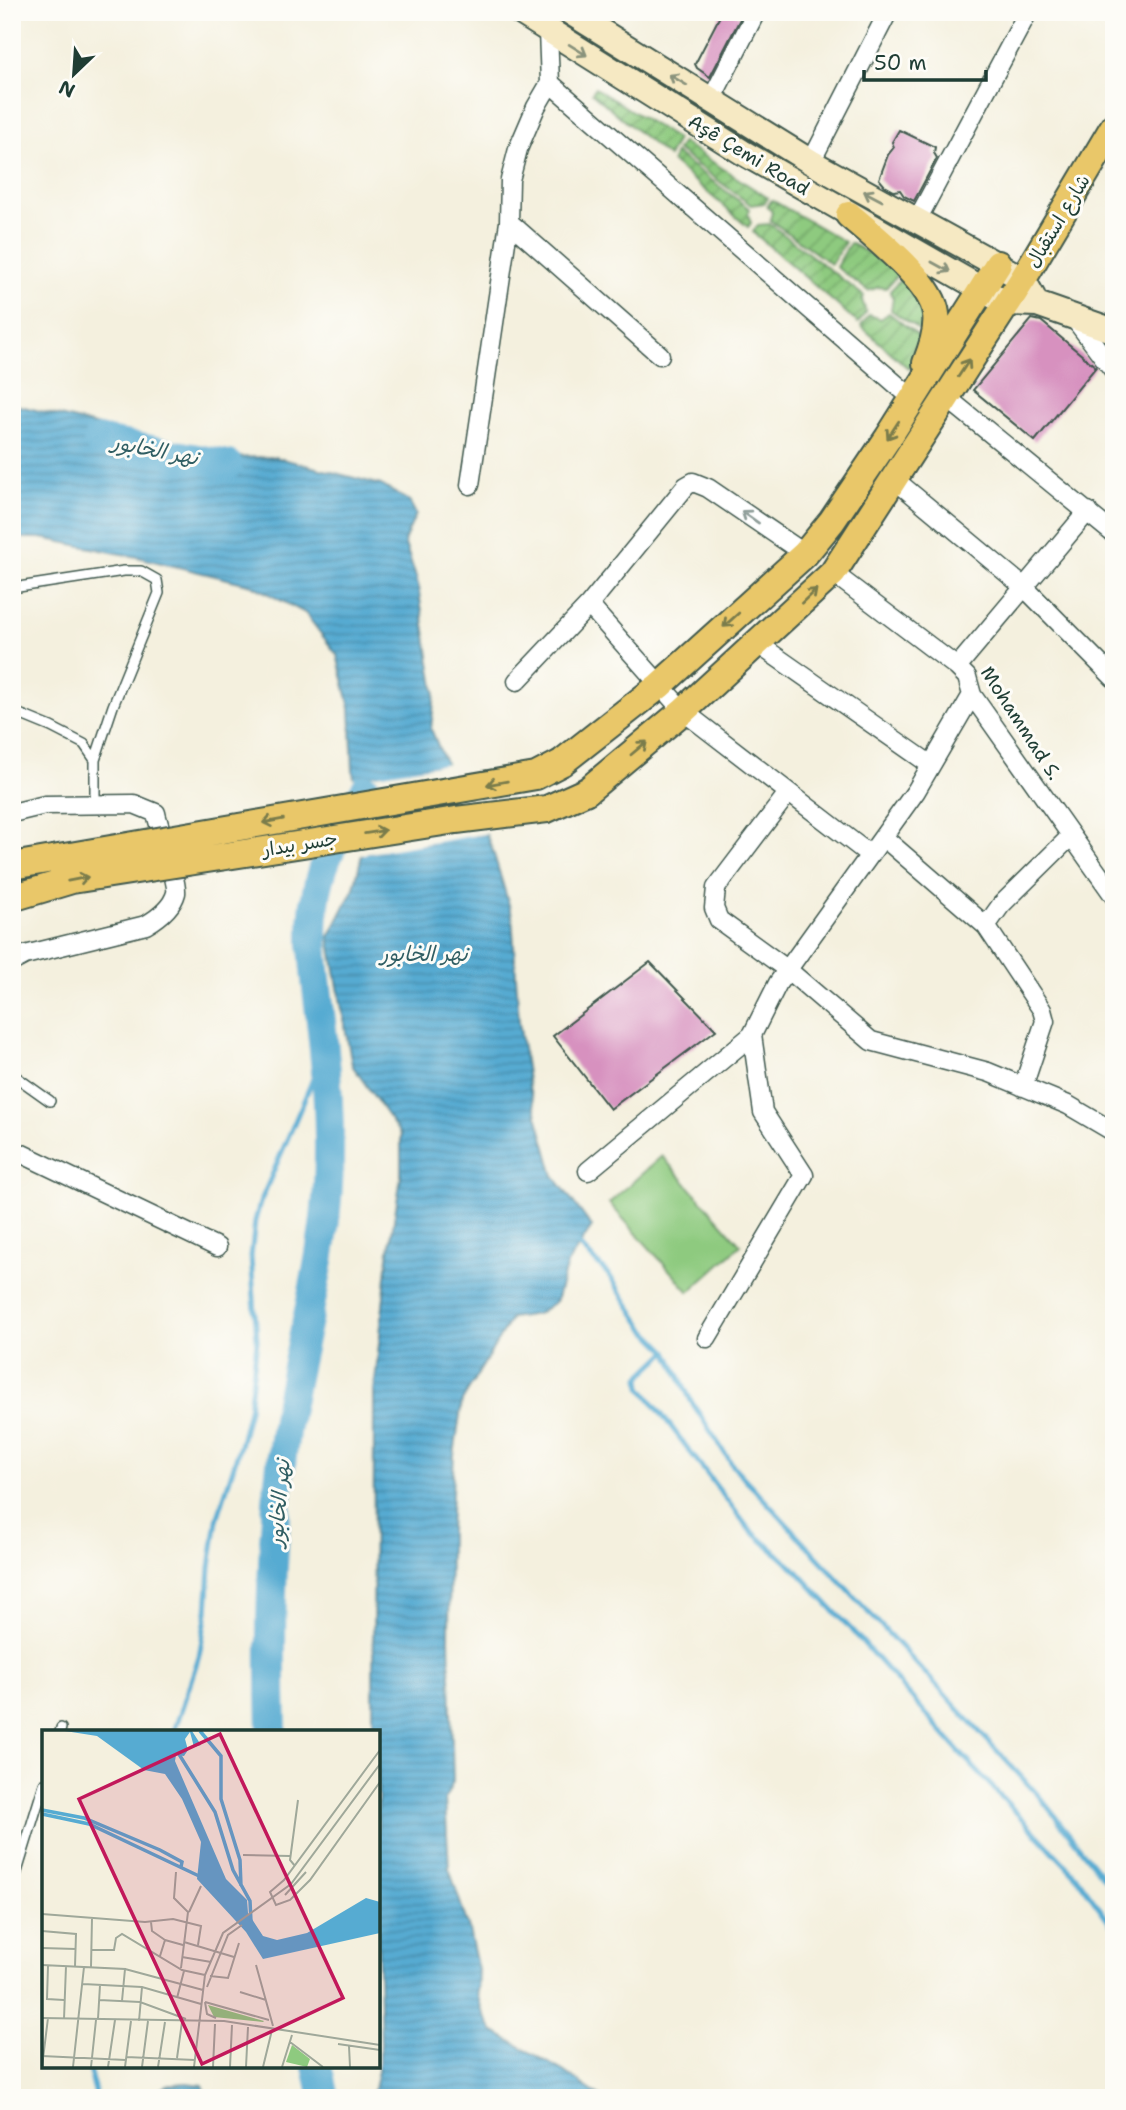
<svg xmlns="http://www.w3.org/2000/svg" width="1126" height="2110" font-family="'Shantell Sans','Playpen Sans Arabic',sans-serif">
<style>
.green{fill:#8eca7f;stroke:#56845a;stroke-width:2}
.garden{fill:url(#garden-furrows);stroke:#56845a;stroke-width:2}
.water{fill:url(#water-rules);stroke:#3a7483;stroke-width:2}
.pier{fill:#f4f0de}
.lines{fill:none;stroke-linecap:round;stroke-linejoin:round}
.stream{stroke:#56abd2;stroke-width:5}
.river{stroke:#56abd2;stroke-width:30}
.building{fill:#d791bf}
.service-casing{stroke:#3f584e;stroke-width:12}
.minor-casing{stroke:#3f584e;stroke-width:21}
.secondary-casing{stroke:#3f584e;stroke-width:28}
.primary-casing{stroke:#3f584e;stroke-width:30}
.service{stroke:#fff;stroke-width:9}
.minor{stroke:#fff;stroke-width:18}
.secondary{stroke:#f6e9c3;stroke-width:24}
.primary{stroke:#e9c769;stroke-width:26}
.primary-bridge-casing{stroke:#3f584e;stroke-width:30;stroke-linecap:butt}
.primary-bridge{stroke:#e9c769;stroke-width:26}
.oneway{stroke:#8a937c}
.oneway2{stroke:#7a7b4c}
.oneway3{stroke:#8f9e9a}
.labels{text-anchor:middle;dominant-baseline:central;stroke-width:6;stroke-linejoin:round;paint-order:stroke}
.street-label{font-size:19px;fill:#1f3d34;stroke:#fdfcf7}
.water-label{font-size:21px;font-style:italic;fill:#305e63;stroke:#fdfcf7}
.inset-river{fill:none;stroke:#56abd2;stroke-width:3.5}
.inset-road{fill:none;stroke:#9fa89a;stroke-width:2}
.view{fill:#c2185b;fill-opacity:0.15;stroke:#c2185b;stroke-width:3.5}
.inset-edge{fill:none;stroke:#1f3d34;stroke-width:3.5}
</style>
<defs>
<pattern id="garden-furrows" width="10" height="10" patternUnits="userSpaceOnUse" patternTransform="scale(1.75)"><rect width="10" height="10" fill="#8eca7f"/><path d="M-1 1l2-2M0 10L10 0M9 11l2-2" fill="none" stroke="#73a569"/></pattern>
<pattern id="water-rules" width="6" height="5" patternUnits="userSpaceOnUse" patternTransform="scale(1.75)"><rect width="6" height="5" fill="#56abd2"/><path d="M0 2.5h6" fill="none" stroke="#478cab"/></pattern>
</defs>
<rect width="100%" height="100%" fill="#fdfcf7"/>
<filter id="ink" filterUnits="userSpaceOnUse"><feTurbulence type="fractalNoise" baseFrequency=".0143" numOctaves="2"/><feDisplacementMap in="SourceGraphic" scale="14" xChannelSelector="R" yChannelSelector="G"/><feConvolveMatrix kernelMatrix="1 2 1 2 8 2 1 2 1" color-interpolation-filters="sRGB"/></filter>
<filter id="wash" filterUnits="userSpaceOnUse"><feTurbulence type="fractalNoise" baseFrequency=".00686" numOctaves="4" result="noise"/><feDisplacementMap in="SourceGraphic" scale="28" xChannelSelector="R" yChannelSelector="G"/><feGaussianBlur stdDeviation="1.57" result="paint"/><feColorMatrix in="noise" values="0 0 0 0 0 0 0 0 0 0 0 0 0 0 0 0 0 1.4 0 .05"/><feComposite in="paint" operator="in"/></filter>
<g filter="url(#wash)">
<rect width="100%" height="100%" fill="#f4f0de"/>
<path class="green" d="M662,1156L741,1245L689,1292L609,1203Z"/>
<path class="garden" d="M595,88L677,139L668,157L592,93Z
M682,142L768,198L764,203L751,205L677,150Z
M675,153L750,209L748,214L751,223L748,227L672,162Z
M772,200L845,242L831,264L770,220L772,212L767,206Z
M770,224L864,296L862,300L866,312L858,323L753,232L758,225Z
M850,243L901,271L886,288L879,287L868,291L836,267Z
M905,275L916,285L928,336L891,310L893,298L890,291Z
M889,313L925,341L909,369L861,326L869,315L881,319Z"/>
<path class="water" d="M12,404L123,432L146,458L275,457L381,485L409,501L416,514L404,541L417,580L435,693L431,729L444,760L472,800L493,851L512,915L519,1022L529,1087L554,1176L592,1227L567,1264L556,1301L537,1314L511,1318L462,1401L454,1455L450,1531L449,1638L453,1782L445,1799L449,1868L468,1926L478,1970L477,1993L482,2011L493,2031L563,2071L602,2098H367L374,2089L378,2071L381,2044L378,1938V1732H373L374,1392L388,1257L401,1177V1135L352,1065L329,937L354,888L363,850L353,770L350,708L337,655L305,613L252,585L137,557L41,538H12Z
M187,2083L203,2085L208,2098H153C159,2085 174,2084 187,2083Z"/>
<path class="pier" d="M450,763L475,798L490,833L358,855L359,850L351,779Z"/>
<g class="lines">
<path class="stream" d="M575,1241L609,1275L644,1328L667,1351L691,1401L733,1466L1039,1796L1114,1891
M667,1351L640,1377L641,1387L748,1528L797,1571L859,1638L964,1757L1077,1877L1114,1928
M174,1732L199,1656L207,1612L210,1567L217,1520L241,1442L249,1409L257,1340L251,1257L255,1221L260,1203L310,1086L324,1048
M88,2066L97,2098"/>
<path class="river" d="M98,440L228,465
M272,1732C269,1632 271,1531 285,1432C296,1357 319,1284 326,1209C332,1153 329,1096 323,1040C318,985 305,933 320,878C329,844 348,818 366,789
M317,2066L324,2098"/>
</g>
<g id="blocks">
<path class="building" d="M722,12H731L741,17L710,77L697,68L695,64Z
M899,130L935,147L934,153L937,158L914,201L904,196L900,190L894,191L885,186L879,179L888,155L894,147L892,142Z
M1032,319L1041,321L1096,367L1035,441L973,390Z
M650,962L716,1030L610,1109L553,1036Z"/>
</g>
</g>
<g filter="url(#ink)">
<use href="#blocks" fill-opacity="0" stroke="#3f584e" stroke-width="2"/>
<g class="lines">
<defs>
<path id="service" d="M12,588L124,571H141L157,580L159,593L113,706L95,760V804
M12,711L51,727L84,744L95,760
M12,1074L50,1101
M60,1732L61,1728
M12,1888L44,1784"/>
<path id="minor" d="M550,83L913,399
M711,100L756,12
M811,162L888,12
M917,220L1028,12
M509,222L660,355
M1074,318L1114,371
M946,397L1114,534
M894,479L1025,588L1114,678
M470,485L509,222L510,180L518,149L536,107L550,83L548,31
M833,573L957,667L967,677L972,695L1114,896
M589,605L683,711L870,855
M758,644L931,765
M957,667L1088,511
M517,681L589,605L686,486L693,482L708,488L805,554
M788,793L716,888L714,908L719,920L788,970L871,1041L988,1072L1068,1105L1114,1132
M12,813L45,805L134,804L156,813C159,828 178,883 176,893C172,908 158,918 146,925L25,955L12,962
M883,837L986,926L1001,905L1071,836
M986,926L1042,1010L1045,1021L1023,1087
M12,1149L217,1247
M588,1171L752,1035
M707,1338L804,1175L763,1112L752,1035L778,983L916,791L972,695"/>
<path id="secondary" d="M520,12L742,152L1006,303L1037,304L1114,331
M570,12L811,162L1023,279L1033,297"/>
<path id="primary" d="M849,215C873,236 933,282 936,314C938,329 932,348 926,363
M561,763L659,686L805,554L832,521L888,438L998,264
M587,791L683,711L833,573L1023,279L1114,126"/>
</defs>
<use href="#service" class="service-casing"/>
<use href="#minor" class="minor-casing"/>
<use href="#secondary" class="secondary-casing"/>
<use href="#primary" class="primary-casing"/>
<use href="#service" class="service"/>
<use href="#minor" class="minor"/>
<use href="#secondary" class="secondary"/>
<use href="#primary" class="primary"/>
<defs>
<path id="primary-bridge" d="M12,866L536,776L561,763
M12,898L72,880L456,820L547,809L587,791"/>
</defs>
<use href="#primary-bridge" class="primary-bridge-casing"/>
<use href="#primary-bridge" class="primary-bridge"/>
</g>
<defs><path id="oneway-shaft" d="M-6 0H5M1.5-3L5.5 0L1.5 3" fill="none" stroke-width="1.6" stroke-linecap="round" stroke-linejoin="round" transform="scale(1.75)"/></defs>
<g class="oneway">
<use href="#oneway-shaft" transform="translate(578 50) rotate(32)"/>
<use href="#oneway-shaft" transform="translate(678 80) rotate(-149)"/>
<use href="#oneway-shaft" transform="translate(873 196) rotate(-152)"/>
<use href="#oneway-shaft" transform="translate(941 267) rotate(29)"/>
</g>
<g class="oneway2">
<use href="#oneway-shaft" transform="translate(964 368) rotate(-57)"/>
<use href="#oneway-shaft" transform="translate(893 430) rotate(123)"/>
<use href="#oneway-shaft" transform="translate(809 596) rotate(-43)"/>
<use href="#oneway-shaft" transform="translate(731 620) rotate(138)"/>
<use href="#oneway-shaft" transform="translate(639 748) rotate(-40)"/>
<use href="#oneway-shaft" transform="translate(497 783) rotate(170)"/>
<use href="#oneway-shaft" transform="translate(273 821) rotate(170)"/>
<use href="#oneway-shaft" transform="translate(375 832) rotate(-9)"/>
<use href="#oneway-shaft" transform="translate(78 879) rotate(-11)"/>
</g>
<use class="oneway3" href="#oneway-shaft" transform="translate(750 517) rotate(-145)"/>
</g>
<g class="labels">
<g class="street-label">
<text transform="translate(749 155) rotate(31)">Aşê Çemi Road</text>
<text transform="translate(1058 221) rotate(-59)">شارع استقبال</text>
<text transform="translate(1021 723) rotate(57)">Mohammad S.</text>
<text transform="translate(300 844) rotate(-9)">جسر بيدار</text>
</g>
<g class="water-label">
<text transform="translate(155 450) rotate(11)">نهر الخابور</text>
<text x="424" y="954">نهر الخابور</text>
<text transform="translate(279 1503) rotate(-85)">نهر الخابور</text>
</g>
</g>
<g transform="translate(42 1730)">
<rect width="338" height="338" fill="#f4f0de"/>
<path d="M250,315L268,329L265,337L244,332Z" fill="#8eca7f"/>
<path d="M166,275L222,291L221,292L172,287Z" fill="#8eca7f"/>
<path d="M23,1H150L159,15L152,17L148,2L143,9L146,20L142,26L134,25L133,31L184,149L205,170L206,183L221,206L235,210L265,203L324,168L338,172V203L221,229L204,202L155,149L159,112L140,69L123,44L102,40L55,6Z" fill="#56abd2"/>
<path class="inset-river" d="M158,1L179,26V69L198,130L199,156M135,21L173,82L191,140L208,171L209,192M0,80L42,88L118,120L140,132L139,137M0,84L47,94L157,146"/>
<path class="inset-road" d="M338,20L242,150L228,162L234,175L248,170L268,150L338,52M201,125L248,126M253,136L248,130L256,70M134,142L132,168L146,182L139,238M243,165L264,142M147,182L159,156M0,184L103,192L131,189L159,196L156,215M109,192L110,201L123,210M0,201L34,204L33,236M142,212L192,227M0,218L34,219M50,220H72L74,208L80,204L140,240L163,245M118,226L123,210L141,215M140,227L169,232M0,235L83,239L80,271M214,235L231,296M6,236L5,269L22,270M49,237L50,188M83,239L161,260M168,246L186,248L197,213M41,254L100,257L159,274M165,257L186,205L200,195M198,262L224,270M135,268L142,241M57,270L98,272L144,289M163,272L227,290M163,272L165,284L174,288M0,288L182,291L338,315M22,289L24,236M56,289L58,255M97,291L100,257M248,312L281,337M296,314L338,320M307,316L308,337M0,326L84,330M84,327L153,330M135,328L140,292M0,337L6,288M31,337L42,237M49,337L54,290M66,337L73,290M83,337L89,291M100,337L106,291M116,337L123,292M152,337L163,245L181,203L249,154L338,34M171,337L173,294M188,337L190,295M204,337L206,297M221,337L230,300M240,337L250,305"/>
<path class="view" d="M178,4L301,268L160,334L37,69Z"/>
<rect width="338" height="338" class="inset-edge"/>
</g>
<rect width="1126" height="2110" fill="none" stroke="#fdfcf7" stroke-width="42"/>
<g transform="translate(74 74) rotate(205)" stroke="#fdfcf7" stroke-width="5" paint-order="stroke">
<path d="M0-5L12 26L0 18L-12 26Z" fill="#1f3d34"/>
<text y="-10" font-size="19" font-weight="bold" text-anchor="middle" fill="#1f3d34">N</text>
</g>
<path d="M864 70v10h122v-10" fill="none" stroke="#1f3d34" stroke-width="3.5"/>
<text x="874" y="70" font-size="21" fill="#1f3d34" stroke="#fdfcf7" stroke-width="5" paint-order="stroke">50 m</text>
</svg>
